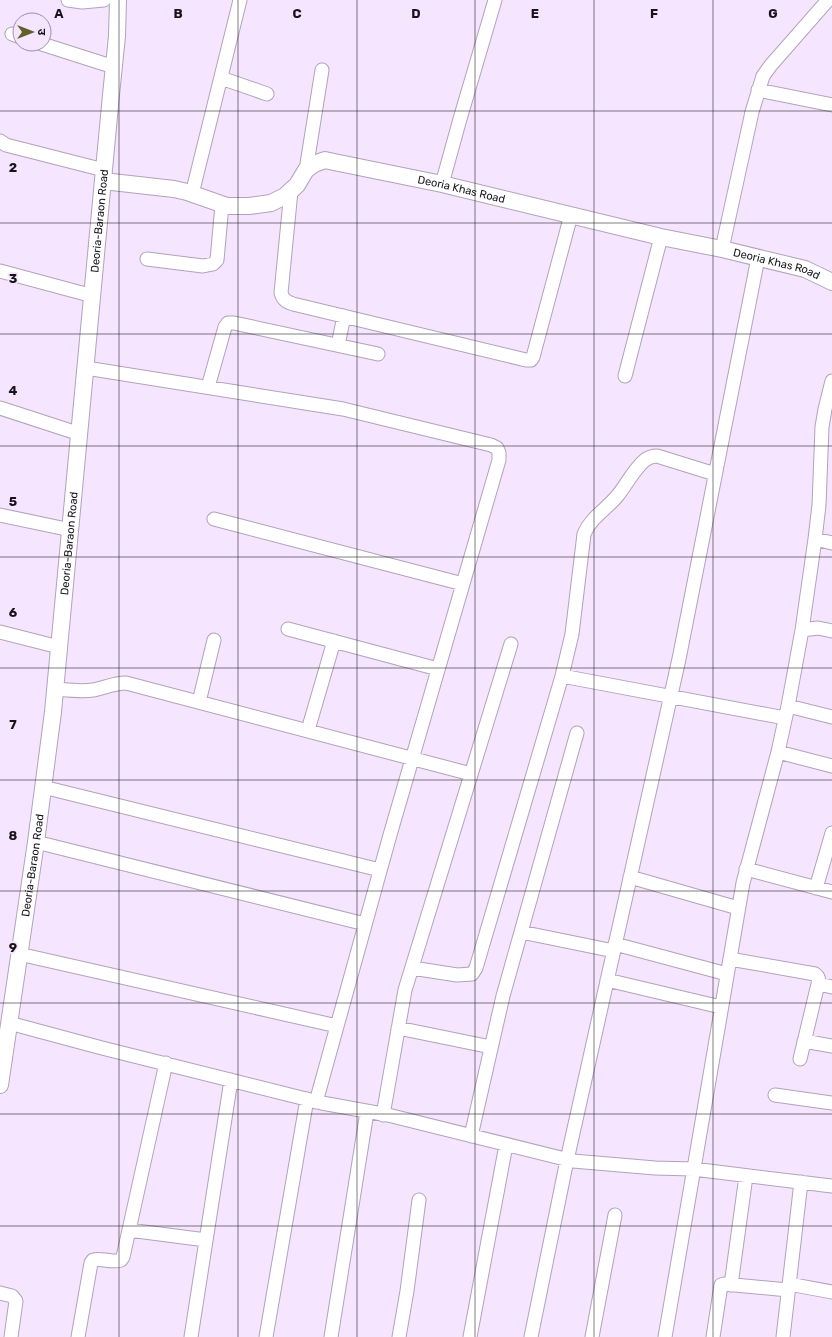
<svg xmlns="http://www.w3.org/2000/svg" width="832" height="1337" font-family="Rubik,'Noto Sans Devanagari',sans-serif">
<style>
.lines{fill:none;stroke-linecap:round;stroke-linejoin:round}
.minor-casing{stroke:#b1a3ba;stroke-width:15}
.tertiary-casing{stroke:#b1a3ba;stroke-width:18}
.minor{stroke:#fff;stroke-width:13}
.tertiary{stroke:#fff;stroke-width:16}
.grid{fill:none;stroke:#18131c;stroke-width:1;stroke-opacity:0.55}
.labels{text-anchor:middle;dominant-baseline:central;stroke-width:3.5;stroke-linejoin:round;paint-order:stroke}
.street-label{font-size:11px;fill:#18131c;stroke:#f5e5fe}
.grid-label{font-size:13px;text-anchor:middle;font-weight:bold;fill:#18131c;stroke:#f5e5fe;stroke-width:3.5;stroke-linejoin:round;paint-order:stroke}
</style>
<rect width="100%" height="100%" fill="#f5e5fe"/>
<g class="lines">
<defs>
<path id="minor" d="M68,0L82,2L104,0
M12,34L20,37
M42,44L114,67
M221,78L267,94
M758,90L832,105
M0,141L6,145L104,170
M306,170L322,70
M442,184L460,119L495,0
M291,191L281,293C283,300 287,302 293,304L526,360H531L533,357L571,215
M192,194L240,0
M722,249L752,112L763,76L771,65L828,0
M147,259L203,266L213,264L217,260L222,205
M0,271L93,296
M338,345L344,316
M86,368L343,409L491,445L497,448L499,453V460L390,835L316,1102
M625,376L661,237
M208,387L225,327L228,323H234L378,354
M0,408L80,434
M0,515L71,530
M214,519L463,584
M815,539L832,543
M288,629L438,669
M802,630L818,628L832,631
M0,632L59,647
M562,676L785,718
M55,689C67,690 81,692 93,690C104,688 114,683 126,683L471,774
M199,702L214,640
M788,706L832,717
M308,730L334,641
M778,752L832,766
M43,787L380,870
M36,842L365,924
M746,869L832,892
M630,877L738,908
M816,888L832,833
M521,932L614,951
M615,944L727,974
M19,954L337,1026
M730,959L815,974C819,977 819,979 818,984L800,1059
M412,968L457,975L472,974L476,968L562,676L572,634L584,534C591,517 607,509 618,495C627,484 634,469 645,460C649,457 652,456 657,456L715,474
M607,980L721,1007
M818,984L832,987
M9,1023L102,1048L322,1103L388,1115L573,1161L655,1168L693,1169L832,1186
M398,1028L491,1047
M804,1041L832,1046
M775,1095L832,1103
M383,1115L405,990L511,644
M471,1136L503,996L577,733
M129,1230L206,1240
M789,1284L832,1292
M731,1285L746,1176
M0,1293L12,1296L16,1301L11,1337
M78,1337L91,1263L93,1260C103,1258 112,1263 121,1260L123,1257L166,1063
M191,1337L231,1080
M266,1337L307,1099
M331,1337L367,1112
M399,1337L407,1291L419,1200
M470,1337L506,1145
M531,1337L567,1160L679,659L758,258
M592,1337L615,1215
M665,1337L743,883L778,752L788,706L802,630L815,539L819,505L822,427L825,409L832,381
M713,1337L721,1285L724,1284L788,1290
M783,1337L801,1182"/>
<g id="tertiary">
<path id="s1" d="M103,181L174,189L187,192L227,206H249L271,203L285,196L297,185L306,170L314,164L325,160L334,162L442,184L661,237L722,249L805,269L832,282"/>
<path id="s2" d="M0,1085L36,842L53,712L111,95L117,36L118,0"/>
</g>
</defs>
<use href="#minor" class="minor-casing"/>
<use href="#tertiary" class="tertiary-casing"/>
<use href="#minor" class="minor"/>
<use href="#tertiary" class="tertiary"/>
</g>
<path class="grid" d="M119,0V1337M238,0V1337M357,0V1337M475,0V1337M594,0V1337M713,0V1337M0,111H832M0,223H832M0,334H832M0,446H832M0,557H832M0,668H832M0,780H832M0,891H832M0,1003H832M0,1114H832M0,1226H832"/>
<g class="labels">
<g class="street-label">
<text stroke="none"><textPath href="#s1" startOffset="382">Deoria Khas Road</textPath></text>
<text stroke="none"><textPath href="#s2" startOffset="870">Deoria-Baraon Road</textPath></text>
<text stroke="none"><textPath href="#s1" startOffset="706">Deoria Khas Road</textPath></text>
<text stroke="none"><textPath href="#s2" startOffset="546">Deoria-Baraon Road</textPath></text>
<text stroke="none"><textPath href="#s2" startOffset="222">Deoria-Baraon Road</textPath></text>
</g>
</g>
<g class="grid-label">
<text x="59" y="18">A</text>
<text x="178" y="18">B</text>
<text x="297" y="18">C</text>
<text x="416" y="18">D</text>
<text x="535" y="18">E</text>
<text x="654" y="18">F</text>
<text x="773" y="18">G</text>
<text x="13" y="172">2</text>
<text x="13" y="283">3</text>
<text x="13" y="395">4</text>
<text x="13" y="506">5</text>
<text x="13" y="617">6</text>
<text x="13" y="729">7</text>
<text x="13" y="840">8</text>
<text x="13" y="952">9</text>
</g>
<g transform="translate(32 32) rotate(90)"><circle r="19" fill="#f5e5fe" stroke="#9d91a4"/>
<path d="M0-3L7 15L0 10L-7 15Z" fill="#625f2c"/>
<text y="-6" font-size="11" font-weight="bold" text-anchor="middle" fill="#18131c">उ</text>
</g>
</svg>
